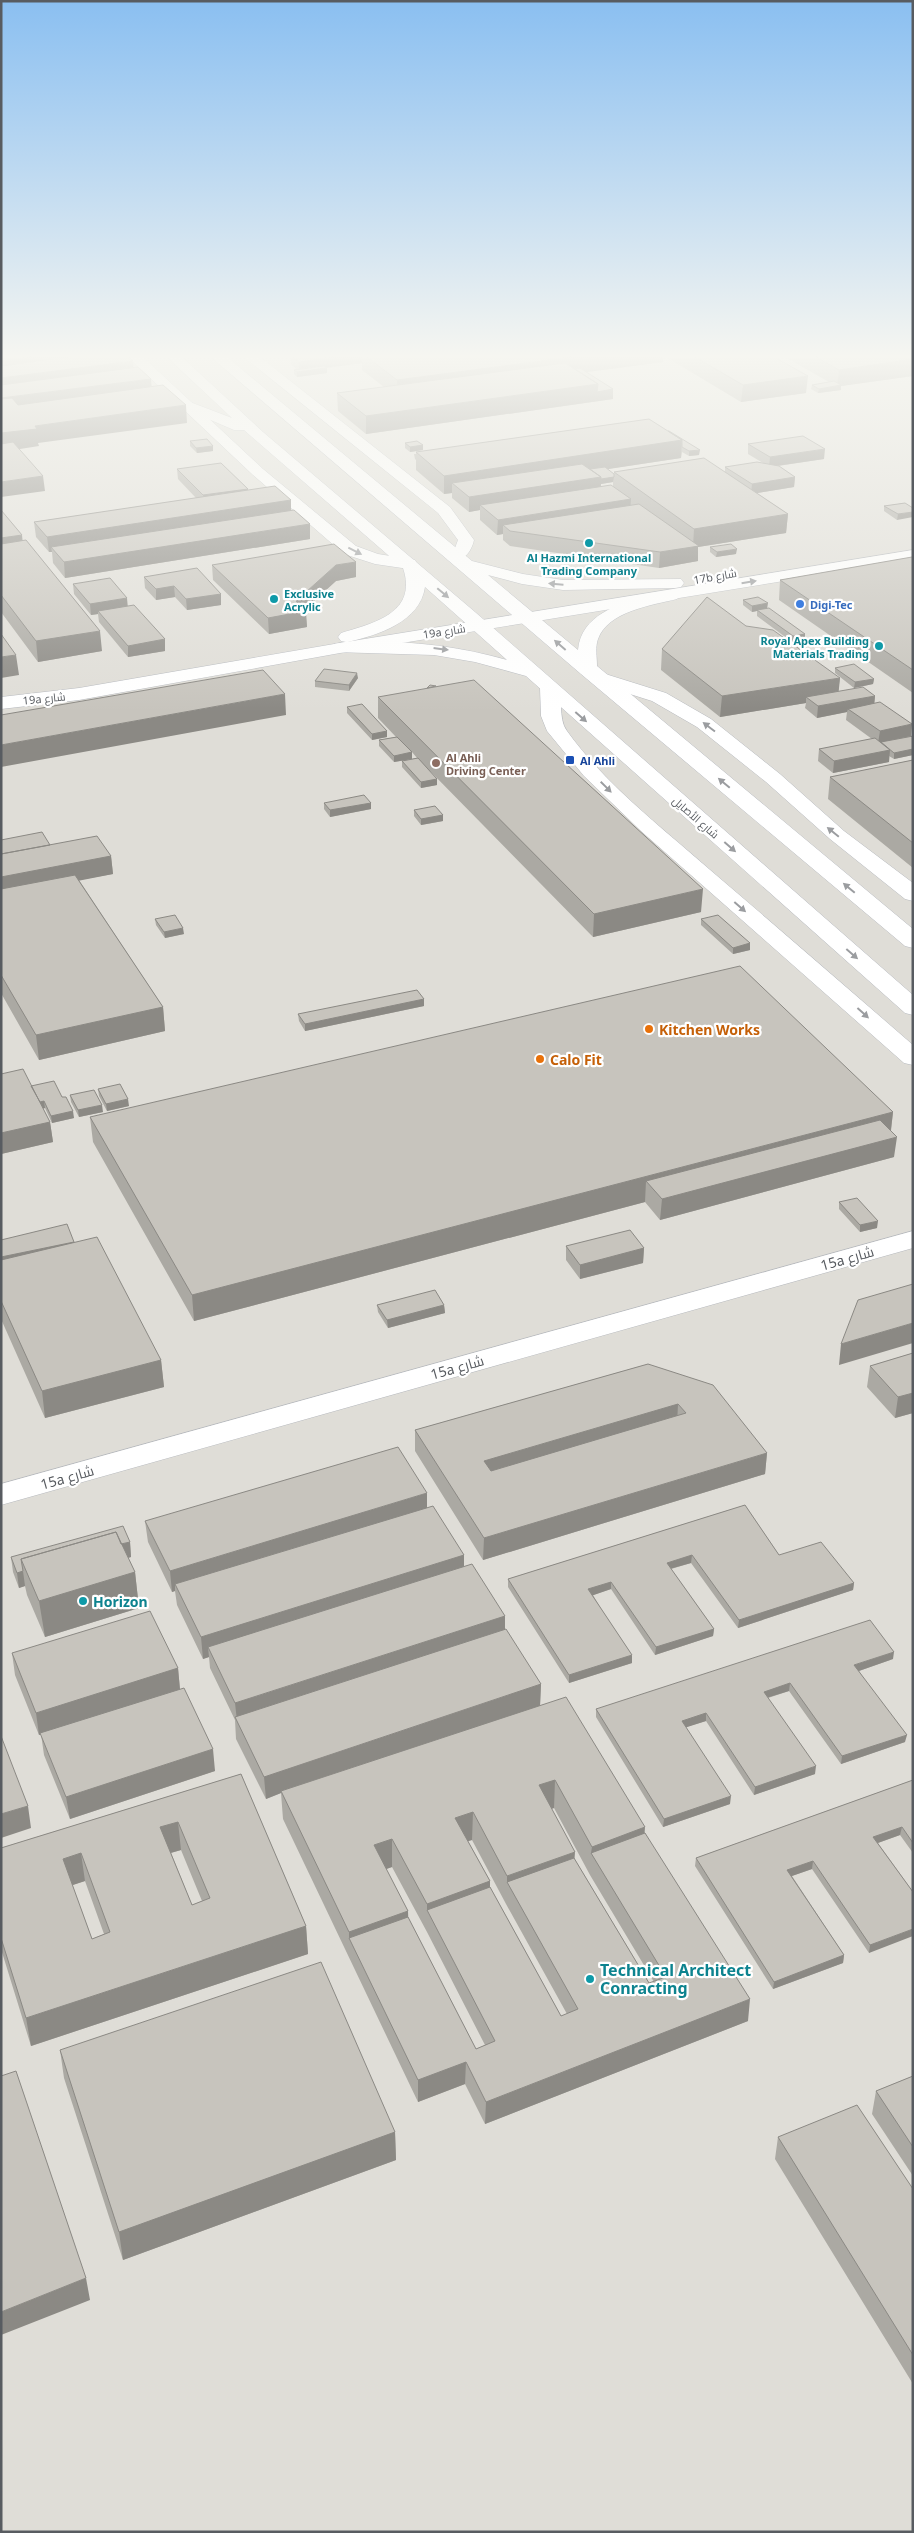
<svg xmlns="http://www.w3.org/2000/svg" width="914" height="2533" font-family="'Noto Sans',Cairo,sans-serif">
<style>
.industrial{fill:#dfddd7}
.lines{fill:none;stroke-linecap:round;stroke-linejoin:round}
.minor-casing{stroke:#b5b8bd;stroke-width:1}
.secondary-casing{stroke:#b6b9bf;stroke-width:1}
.minor{fill:#fff;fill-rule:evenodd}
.secondary{fill:#fff;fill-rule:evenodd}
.wall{fill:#aba9a3;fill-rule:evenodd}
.shaded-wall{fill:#8b8984}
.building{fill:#c7c4bd;stroke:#8b8984;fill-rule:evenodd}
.oneway{fill:#9b9da0}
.culture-dot{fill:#0f9aa8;stroke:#fff;stroke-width:2}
.shop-dot{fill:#3f7fe0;stroke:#fff;stroke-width:2}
.transit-dot{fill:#1a4fb4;stroke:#fff;stroke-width:2}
.education-dot{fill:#8d6e63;stroke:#fff;stroke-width:2}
.food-dot{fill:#e8710a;stroke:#fff;stroke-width:2}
.labels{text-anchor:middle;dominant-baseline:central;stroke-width:4.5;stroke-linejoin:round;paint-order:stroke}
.far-culture-label{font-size:11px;font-weight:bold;fill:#0d838f;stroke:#fff}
.far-street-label{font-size:11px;fill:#585c61;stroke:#fff}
.far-shop-label{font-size:11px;font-weight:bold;fill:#366cbe;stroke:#fff;text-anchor:start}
.far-education-label{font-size:11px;font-weight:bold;fill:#785e54;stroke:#fff;text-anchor:start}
.far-transit-label{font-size:11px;font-weight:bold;fill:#164399;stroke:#fff;text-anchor:start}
.food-label{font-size:14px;font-weight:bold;fill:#c56008;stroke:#fff;text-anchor:start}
.street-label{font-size:14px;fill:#585c61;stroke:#fff}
.culture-label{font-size:14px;font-weight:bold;fill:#0d838f;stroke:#fff;text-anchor:start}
.near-culture-label{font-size:16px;font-weight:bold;fill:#0d838f;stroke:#fff;text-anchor:start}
</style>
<rect width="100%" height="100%" fill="#eceadf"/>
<path class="industrial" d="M1,357H913V2532H1Z"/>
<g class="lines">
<defs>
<path id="minor" d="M128,357H143L263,469L356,546L378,554L415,560L417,564L415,568L409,569L375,564L344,554L253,475Z
M244,357H260L450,507L474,540C471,553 463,563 448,560L446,556L455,548L458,540L438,513Z
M913,550V560L340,653L79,700L1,709V697L79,688L340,643Z
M599,672L666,693L711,719L780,774L844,831L913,883V901L905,899L830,839L766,782L697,727L652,701L592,682L590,678L592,674Z
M549,682L556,684C565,697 557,717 567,731C605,784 660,826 709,869C777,927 845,986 913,1045V1065L904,1063L641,831L584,776L547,731L541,716L540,688L542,684Z
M913,1231V1248L1,1505V1484Z"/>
<path id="secondary" d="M167,357H182L263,432L475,612L913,995V1015L905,1013L526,676L475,662L434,655L334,652L331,648L334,644L346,642L341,641L338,637L341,633C374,623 418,613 403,568L244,430H234L185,409L183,406L190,402L232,418ZM425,587L507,660C454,645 403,640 348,642C378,635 420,622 425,587Z
M211,357H227L472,561L523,574L563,580L681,579L684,583L681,587L675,588L563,590L522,584L488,575L578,650C581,615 618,604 647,596C657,594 667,589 677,591L680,595L677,599C653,605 608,611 598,639C595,647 597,657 597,666L913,929V948L905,946L581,674Z"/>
</defs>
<use href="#minor" class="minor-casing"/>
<use href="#secondary" class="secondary-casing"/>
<use href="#minor" class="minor"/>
<use href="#secondary" class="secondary"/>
</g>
<path class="wall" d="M291,357H663V362L586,372L613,389V399L366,434L338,411L337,393L384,387L362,370V363L327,368V373L297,377L294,374V370L297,369L291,365Z
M666,357H774L806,393L741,402Z
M785,357H913V376L841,386V390L818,393L811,389L812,385L829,382Z
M649,419L699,455L689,456L682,452L681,458L607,469L614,474V472H725V467L763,463L748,454V444L824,459L778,466L795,477L794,487L757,493L788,514L786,533L698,547V561L659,568L510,546L503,540V534L497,535L480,520V510L469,512L452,498V493L444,494L416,470V460L415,459L414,454H416V452ZM613,482V486L601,487V484Z
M190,441L213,451L197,453L190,446Z
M405,443L423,445V450L410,452L405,448Z
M177,469L248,489V490L291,500V510L310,524V539L65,578L53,563L52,552H49L36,537L34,522L196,498L178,479Z
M905,503L897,520L884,511V506Z
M1,510L22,535V540L102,651L38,662L1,612Z
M710,547L736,554L716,557L710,552Z
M913,557V693L779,600L780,580Z
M212,565L356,577L336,581L305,609L307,627L269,634L213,580Z
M144,577L221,594V605L187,610L175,597L156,600L145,588Z
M73,584L128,606L165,651L128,657L99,622L98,614L91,615L74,594Z
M743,600L767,609L805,634V640L792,642L757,616V611L752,612L743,605Z
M746,626L840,678L838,691L875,696L874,703L911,736H913V755L894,759L889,756V762L833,773L818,761L819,749L872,739L846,720L847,712L817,718L805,708L806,703L720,717L661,670L662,649Z
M835,668L874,679L873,684L854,688L835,673Z
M358,678L349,691L315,687V681Z
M378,697L701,912L593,937L430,771L437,785L421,788L402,767V761L417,758L412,752V759L394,762L379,746V740L396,737L378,718Z
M347,707L387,731V737L372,740L347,713Z
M913,760V868L828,799L830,777Z
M324,803H371V809L330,817L324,809Z
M414,810L443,815V821L421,825L414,816Z
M1,840L50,845L111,856L113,874L79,880L163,1007L165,1031L39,1060L1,993Z
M155,919L184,934L165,938L156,925Z
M701,919L750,943V950L733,954L701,925Z
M424,999V1006L305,1031L299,1021L298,1014Z
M1,1074L62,1097L74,1118L52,1123L45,1108L43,1109L50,1122L53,1142L1,1154Z
M98,1089L129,1106L107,1111L99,1096Z
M70,1095L103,1112L79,1117L71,1102Z
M893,1112L891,1131L894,1157L660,1220L645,1202L194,1321L93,1142L90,1117Z
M839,1202L877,1228L860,1232L839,1209Z
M1,1240L74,1242L161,1360L164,1387L45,1418L1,1319Z
M566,1246L644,1248L643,1263L580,1279L566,1260Z
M377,1305H444L445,1313L388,1328L378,1312Z
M913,1353V1413L895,1418L867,1387L870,1366Z
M648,1364L767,1453L765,1474L483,1560L415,1451V1430Z
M745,1505L779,1555L854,1583L853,1590L738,1628L691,1563L671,1569L714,1629L713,1636L655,1655L611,1589L593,1595L632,1663L569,1683L508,1587V1579Z
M427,1508L464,1555V1566L505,1616V1630L541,1684L540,1706L645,1833L748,2021L485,2124L465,2084L418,2102L283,1819L281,1793L266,1799L236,1739L235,1720L210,1668L209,1657L203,1659L177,1605L175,1591L172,1592L148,1542L145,1521ZM554,1808L590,1875L654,1982L649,1983L574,1858L551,1809ZM472,1840L506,1904L567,2014L561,2016L490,1887V1881L468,1841ZM392,1867L427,1932L485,2045L476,2049L408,1917V1911L386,1869Z
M130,1542L131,1557L128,1558L135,1572L139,1608L45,1637L27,1595L25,1586L19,1588L13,1572L11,1557Z
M12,1653L178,1668L180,1689L215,1771L70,1819L44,1755L41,1734L39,1735L15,1675Z
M893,1659L859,1671L905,1742L841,1764L789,1691L768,1698L815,1774L754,1795L706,1721L686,1727L730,1804L663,1827L596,1717V1709Z
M241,1774L306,1926L308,1954L31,2046L1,1949V1848ZM181,1850L202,1901L192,1905L171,1853ZM85,1881L104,1934L92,1939L72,1885Z
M913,1780V1853L900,1835L878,1843L913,1892L869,1953L812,1869L792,1876L844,1955L843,1963L773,1989L695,1866L696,1858Z
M60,2050L395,2132L396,2160L123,2260L64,2078Z
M913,2076V2176L872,2114L876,2091Z
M778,2137L913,2189V2384L775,2159Z"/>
<path class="shaded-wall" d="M34,357H117L1,375V361Z
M336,357H362V363L299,371V362Z
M572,357H663V362L397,397V380Z
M913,359V376L841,386V390L818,393L819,389L837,386L839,370Z
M133,361L134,374L1,392V378Z
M327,368V373L297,377V372Z
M808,376L806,393L741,402L743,385Z
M151,379L152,392L1,412V398Z
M598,384L613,389V399L366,434V416Z
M186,405L187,423L38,443L39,446L1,452V433L35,426Z
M682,440L681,458L589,472L452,483V493L444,494V476Z
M423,445V450L410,452V447Z
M213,446V451L197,453L196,448Z
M825,449L824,459L769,467L770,457Z
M700,450L699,455L689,456V451Z
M43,476L45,491L1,497V482Z
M601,477H614L613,482L601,484L600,492L480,505V510L469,512V497Z
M795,477L794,487L751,494L752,484Z
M248,489V499L204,505L203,495Z
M631,499L630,514L503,525V534L497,535L498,520Z
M291,500V515L51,547L52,552H49L47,537Z
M913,512V517L897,520L898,514Z
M788,514L786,533L698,547V561L659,568L660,552L693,547L694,529Z
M310,524V539L65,578L64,562Z
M22,535L24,555L1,558V538Z
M737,549L736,554L716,557L717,552Z
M356,562V577L336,581L303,611H306L307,627L269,634L268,618L296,601L336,565Z
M174,586L175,597L156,600V589Z
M221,594V605L187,610L186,599Z
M127,598L128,609L98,611V614L91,615L90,604Z
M768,603L767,609L752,612V606Z
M100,631L102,651L38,662L36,641Z
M805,634V640L792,642L793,636Z
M165,639V651L128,657V646Z
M16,655L19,675L1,678V657Z
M357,673L358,678L349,691V685Z
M840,678L838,698L806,697V703L720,717L722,696Z
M874,679L873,684L854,688L855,682Z
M285,694L286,715L1,767V745Z
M875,696L874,708L848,709L847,712L817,718L818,706Z
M912,724L911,736L878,743L880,731Z
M387,731V737L372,740V734Z
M913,749V755L894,759V753Z
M890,750L889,762L833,773L834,761Z
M412,752V759L394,762V756Z
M437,779V785L421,788V782Z
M371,803V809L330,817V810Z
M443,815V821L421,825V819Z
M111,856L113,874L1,896V877Z
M703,889L701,912L593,937L594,914Z
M183,928L184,934L165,938L164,932Z
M750,943V950L733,954V948Z
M424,999V1006L305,1031V1024Z
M163,1007L165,1031L39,1060L36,1035Z
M128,1099L129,1106L107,1111L106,1104Z
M44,1101L45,1108L40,1109L39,1102Z
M102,1105L103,1112L79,1117L78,1110Z
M73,1111L74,1118L52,1123L51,1116Z
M893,1112L890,1137L646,1181L645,1202L194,1321L192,1295Z
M50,1122L53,1142L1,1154V1133Z
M897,1137L894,1157L660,1220L662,1199Z
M878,1221L877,1228L860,1232V1225Z
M74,1242L75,1249L1,1264V1257Z
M644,1248L643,1263L580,1279V1265Z
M444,1305L445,1313L388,1328L387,1320Z
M913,1323V1343L839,1365L841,1344Z
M161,1360L164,1387L45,1418L42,1391Z
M913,1393V1413L895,1418L898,1397Z
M678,1404L677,1425L484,1482V1461Z
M767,1453L765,1474L483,1560L484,1538Z
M427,1493V1515L175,1584V1591L172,1592L170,1571Z
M130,1542L131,1557L32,1584L26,1570Z
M464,1555V1576L208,1647L209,1657L203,1659L201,1637Z
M692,1555L691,1563L666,1570L667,1563Z
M23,1571L25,1586L19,1588L17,1573Z
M135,1572L139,1608L45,1637L39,1601Z
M611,1582V1589L588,1597V1589Z
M854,1583L853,1590L738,1628L739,1620Z
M505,1616V1638L237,1721L235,1703Z
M714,1629L713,1636L655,1655L656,1647Z
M894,1652L893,1659L853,1673L854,1665Z
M632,1655V1663L569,1683V1675Z
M178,1668L180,1690L39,1735L36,1713Z
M790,1683L789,1691L763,1699L764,1692Z
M541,1684L540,1706L281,1791V1793L266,1799L264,1777Z
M706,1713V1721L681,1729L682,1721Z
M907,1735L905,1742L841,1764L842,1756Z
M213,1749L215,1771L70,1819L66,1797Z
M816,1766L815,1774L754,1795L755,1787Z
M555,1780L554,1808L538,1813L539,1785Z
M731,1796L730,1804L663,1827L664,1819Z
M28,1806L31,1828L1,1838V1814Z
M473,1812L472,1840L455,1845V1818Z
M178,1822L181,1850L163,1855L160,1827Z
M645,1827L643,1855L591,1853L592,1847Z
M902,1827L900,1835L872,1845L873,1837Z
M392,1839V1867L375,1873L374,1845Z
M575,1852L573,1880L507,1882V1876Z
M81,1853L85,1881L67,1887L63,1859Z
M813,1861L812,1869L786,1878L787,1870Z
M490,1881V1909L427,1910V1932V1904Z
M408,1911L409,1939L349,1938V1932Z
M306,1926L308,1954L31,2046L26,2018Z
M913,1929V1936L869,1953L870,1945Z
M844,1955L843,1963L773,1989L774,1982Z
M750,1999L748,2021L485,2124L486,2102Z
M466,2062L465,2084L418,2102V2080Z
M395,2132L396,2160L123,2260L119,2232Z
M86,2278L90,2300L1,2335V2312Z"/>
<path class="building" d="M1,357H34L1,361Z
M68,357H129L133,361L1,378V366Z
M293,357H336L299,362Z
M367,357H572L397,380Z
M695,357H774L808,376L743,385Z
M816,357H913V359L839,370Z
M565,363L598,384L366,416L337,393Z
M324,366L327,368L297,372L294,370Z
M138,367L151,379L1,398V385Z
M580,368L613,389L597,392L598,384L575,369Z
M834,381L841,385L819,389L812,385Z
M163,385L186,405L35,426L37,429L1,433V399L12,398L18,405Z
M649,419L682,440L444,476L416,452Z
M668,431H669L700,450L689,451L682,447V440Z
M803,436L825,449L770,457L748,444Z
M207,439L213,446L196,448L190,441Z
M417,441L423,445L410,447L405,443Z
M13,442L43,476L1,482V444Z
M704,458L788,514L694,529L614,472Z
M757,462L779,466L795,477L752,484L725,467Z
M221,463L248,489L203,495L177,469Z
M582,464L601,477L469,497L452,483Z
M605,467L614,474V477L601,479V477L590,469Z
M611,485L631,499L498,520L480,505Z
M275,486L291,500L47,537L34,522Z
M905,503L913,508V512L898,514L884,506Z
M639,504L699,546L660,552L510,531L503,525Z
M1,510L22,535L1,538Z
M294,510L310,524L64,562L51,547Z
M26,540L100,631L36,641L1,595V544Z
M334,544L356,562L336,565L296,601L306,611L268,618L212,565Z
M731,544L737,549L717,552L710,547Z
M912,557H913V670L780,580Z
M197,568L221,594L186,599L174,586L156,589L144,577Z
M110,578L127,598L90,604L73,584Z
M707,597L746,626L773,630L840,678L722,696L662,649Z
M758,597L768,603L752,606L743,600Z
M134,605L165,639L128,646L98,611Z
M769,608L805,634L793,636L757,610Z
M1,634L16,655L1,657Z
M854,664L874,679L855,682L835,668Z
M324,669L357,673L349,685L315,681Z
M263,670L285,694L1,745V715Z
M474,680L703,889L594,914L378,697Z
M430,685L436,686L427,688Z
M863,687L875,696L818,706L806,697Z
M880,702L912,724L880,731L848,709Z
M362,704L387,731L372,734L347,707Z
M913,736V749L894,753L881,742Z
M397,737L412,752L394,756L379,740Z
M875,738L890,750L834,761L819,749Z
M418,758L437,779L421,782L402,761Z
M913,760V843L830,777Z
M364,795L371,803L330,810L324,803Z
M435,806L443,815L421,819L414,810Z
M42,832L50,845L1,854V840Z
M97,836L111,856L1,877V854Z
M75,875L163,1007L36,1035L1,975V889Z
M175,915L183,928L164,932L155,919Z
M718,915L750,943L733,948L701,919Z
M740,966L893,1112L192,1295L90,1117Z
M417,990L424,999L305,1024L298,1014Z
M23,1069L50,1122L1,1133V1074Z
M54,1081L62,1097H66L73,1111L51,1116L44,1101L40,1102L31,1086Z
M120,1084L128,1099L106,1104L98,1089Z
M94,1090L102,1105L78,1110L70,1095Z
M880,1120L897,1137L662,1199L646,1181Z
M857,1198L878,1221L860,1225L839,1202Z
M67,1224L74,1242L1,1257V1240Z
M630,1230L644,1248L580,1265L566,1246Z
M97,1237L161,1360L42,1391L1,1301V1260Z
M913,1284V1323L841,1344L858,1300Z
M435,1290L444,1305L387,1320L377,1305Z
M913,1353V1393L898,1397L870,1366Z
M648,1364L713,1385L767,1453L484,1538L415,1430ZM678,1404L686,1413L491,1471L484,1461Z
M398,1447L427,1493L170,1571L145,1521Z
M745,1505L779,1555L821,1542L854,1583L739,1620L692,1555L667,1563L714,1629L656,1647L611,1582L588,1589L632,1655L569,1675L508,1579Z
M433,1506L464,1555L201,1637L175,1584Z
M123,1526L130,1542L121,1544L116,1532L21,1559L23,1571L17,1573L11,1557Z
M116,1532L135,1572L39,1601L21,1559Z
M472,1564L505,1616L235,1703L208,1647Z
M150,1611L178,1668L36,1713L12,1653Z
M870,1620L894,1652L854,1665L907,1735L842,1756L790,1683L764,1692L816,1766L755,1787L706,1713L682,1721L731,1796L664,1819L596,1709Z
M506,1629L541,1684L264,1777L235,1717Z
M184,1688L213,1749L66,1797L40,1733Z
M566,1697L645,1827L592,1847L555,1780L539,1785L575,1852L507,1876L473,1812L455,1818L490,1881L427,1904L392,1839L374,1845L408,1911L349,1932L281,1791Z
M1,1736L28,1806L1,1814Z
M241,1774L306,1926L26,2018L1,1938V1848ZM178,1822L210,1898L192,1905L160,1827ZM81,1853L110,1932L92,1939L63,1859Z
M913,1780V1843L902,1827L873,1837L913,1892V1929L870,1945L813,1861L787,1870L844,1955L774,1982L696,1858Z
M645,1833L750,1999L486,2102L466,2062L418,2080L349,1938L408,1917L476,2049L495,2041L427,1910L490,1887L561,2016L578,2009L507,1882L574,1858L649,1983L666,1977L591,1853Z
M321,1962L395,2132L119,2232L60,2050Z
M16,2071L86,2278L1,2312V2076Z
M913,2076V2147L876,2091Z
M857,2105L913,2189V2355L778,2137Z"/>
<defs><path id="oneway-solid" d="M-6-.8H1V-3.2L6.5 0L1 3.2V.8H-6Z" transform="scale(1.25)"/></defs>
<g class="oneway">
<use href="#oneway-solid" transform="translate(355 551) rotate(27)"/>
<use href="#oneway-solid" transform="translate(749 582) rotate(-9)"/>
<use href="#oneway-solid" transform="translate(556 584) rotate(-175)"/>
<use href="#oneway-solid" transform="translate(443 593) rotate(40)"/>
<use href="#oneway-solid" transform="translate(560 645) rotate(-139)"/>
<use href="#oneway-solid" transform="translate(441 649) rotate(7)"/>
<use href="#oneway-solid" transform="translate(581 717) rotate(41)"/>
<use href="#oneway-solid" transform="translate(709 727) rotate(-143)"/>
<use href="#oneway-solid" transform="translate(724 783) rotate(-140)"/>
<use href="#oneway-solid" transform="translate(606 787) rotate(45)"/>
<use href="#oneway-solid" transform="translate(833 832) rotate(-141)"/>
<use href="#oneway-solid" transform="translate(730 847) rotate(41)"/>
<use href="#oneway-solid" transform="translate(849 888) rotate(-140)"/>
<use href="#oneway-solid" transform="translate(740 907) rotate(41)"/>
<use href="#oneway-solid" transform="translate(852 954) rotate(41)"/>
<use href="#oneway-solid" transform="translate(863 1013) rotate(42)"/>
</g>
<linearGradient id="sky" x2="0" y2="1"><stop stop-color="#8abff1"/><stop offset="0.5" stop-color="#f6f6f1"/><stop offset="1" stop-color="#f6f6f1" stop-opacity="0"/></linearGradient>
<rect width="914" height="712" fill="url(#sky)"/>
<g class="culture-dot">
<circle cx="589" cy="543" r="5"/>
<circle cx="274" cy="599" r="5"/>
<circle cx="879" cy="646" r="5"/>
<circle cx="83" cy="1601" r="5"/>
<circle cx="590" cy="1979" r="5"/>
</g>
<circle class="shop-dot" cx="800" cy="604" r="5"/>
<rect class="transit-dot" x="565" y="755" width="10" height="10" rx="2.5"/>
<circle class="education-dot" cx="436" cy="763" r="5"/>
<g class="food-dot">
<circle cx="649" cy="1029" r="5"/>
<circle cx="540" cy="1059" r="5"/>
</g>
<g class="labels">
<g class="far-culture-label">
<text x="589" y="557">Al Hazmi International<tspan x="589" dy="13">Trading Company</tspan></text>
<text x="284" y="593" text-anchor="start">Exclusive<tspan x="284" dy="13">Acrylic</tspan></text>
<text x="869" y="640" text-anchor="end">Royal Apex Building<tspan x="869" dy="13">Materials Trading</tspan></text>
</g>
<g class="far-street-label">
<text transform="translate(715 576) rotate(-10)">17b شارع</text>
<text transform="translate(444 631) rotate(-9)">19a شارع</text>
<text transform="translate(44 698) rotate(-6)">19a شارع</text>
<text transform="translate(696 817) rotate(41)">شارع الأصايل</text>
</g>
<g class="far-shop-label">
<text x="810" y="604">Digi-Tec</text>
</g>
<g class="far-education-label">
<text x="446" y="757">Al Ahli<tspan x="446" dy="13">Driving Center</tspan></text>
</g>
<g class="far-transit-label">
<text x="580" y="760">Al Ahli</text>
</g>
<g class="food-label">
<text x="659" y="1029">Kitchen Works</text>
<text x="550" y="1059">Calo Fit</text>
</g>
<g class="street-label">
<text transform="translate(847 1258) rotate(-16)">15a شارع</text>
<text transform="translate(457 1367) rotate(-16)">15a شارع</text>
<text transform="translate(67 1477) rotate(-16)">15a شارع</text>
</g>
<g class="culture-label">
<text x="93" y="1601">Horizon</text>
</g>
<g class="near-culture-label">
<text x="600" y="1970">Technical Architect<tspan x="600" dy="18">Conracting</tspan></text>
</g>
</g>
<rect width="914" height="2533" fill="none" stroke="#585c61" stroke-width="5"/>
</svg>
